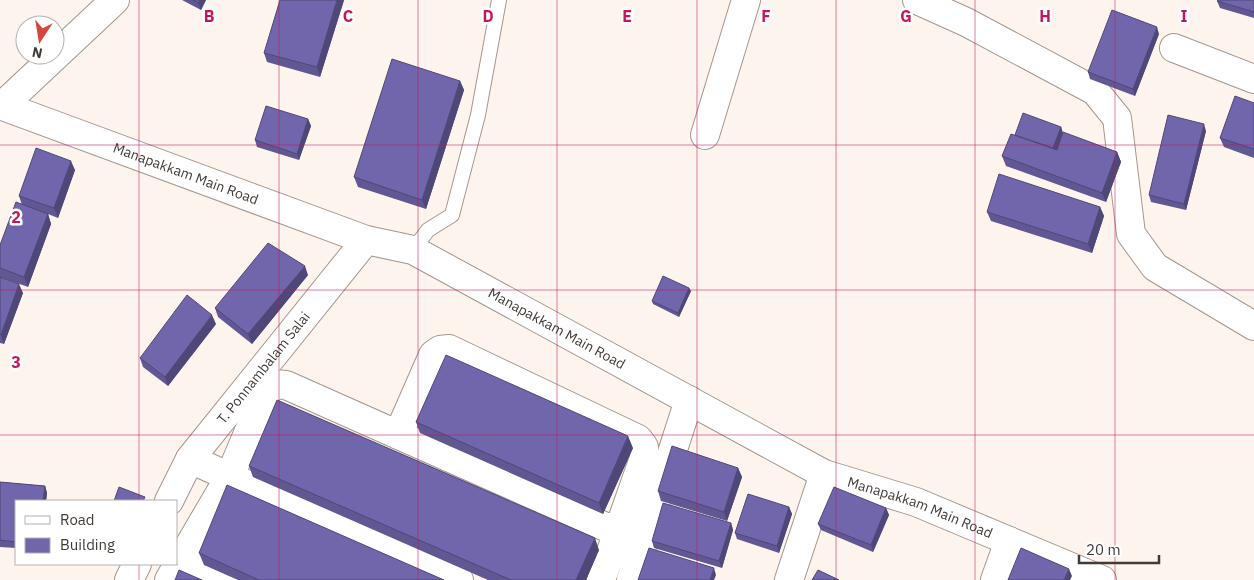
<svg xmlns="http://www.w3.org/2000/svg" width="1254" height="580" font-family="'IBM Plex Sans',sans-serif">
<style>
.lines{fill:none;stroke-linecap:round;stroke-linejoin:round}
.service-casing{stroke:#a5968d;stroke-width:16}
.minor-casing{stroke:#a5968d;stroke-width:30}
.tertiary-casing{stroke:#a5968d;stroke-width:30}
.secondary-casing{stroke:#a5968d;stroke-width:30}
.service{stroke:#fff;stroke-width:14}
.minor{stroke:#fff;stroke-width:28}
.tertiary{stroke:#fff;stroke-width:28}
.secondary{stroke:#fff;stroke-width:28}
.wall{fill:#615893}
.shaded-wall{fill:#4f4778}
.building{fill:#7166ab;stroke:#4f4778}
.grid{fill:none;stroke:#c2185b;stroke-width:1;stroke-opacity:0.55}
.labels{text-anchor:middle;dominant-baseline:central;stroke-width:5;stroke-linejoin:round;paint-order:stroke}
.street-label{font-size:14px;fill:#413b37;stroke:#fff}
.grid-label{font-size:16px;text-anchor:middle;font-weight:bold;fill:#c2185b;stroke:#fff;stroke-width:5;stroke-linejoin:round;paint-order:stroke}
</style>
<rect width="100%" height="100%" fill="#fef4ee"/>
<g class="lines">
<defs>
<path id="service" d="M413,250L428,230L452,215L478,115L499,0"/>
<path id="minor" d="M917,0L966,22L1095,91L1117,118L1131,234L1155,267L1254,326
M1174,48L1254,79
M705,135L746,0
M398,435L433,355L440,350L449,349L638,439L644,447V458L601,580
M190,459L459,580
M180,558L226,580
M169,580L230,476L262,400L273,384L286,385L617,532
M631,580L689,400
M789,580L824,474
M995,580L1009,541"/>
<g id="tertiary">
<path d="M2,106L115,0"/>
<path id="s1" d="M169,501L190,459L366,240"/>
<path d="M129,580L137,564"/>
</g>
<g id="secondary">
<path id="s2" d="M0,105L366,240L413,250L824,474L916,502L1102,580"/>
</g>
</defs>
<use href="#service" class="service-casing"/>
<use href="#minor" class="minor-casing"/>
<use href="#tertiary" class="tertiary-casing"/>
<use href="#secondary" class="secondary-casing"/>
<use href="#service" class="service"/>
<use href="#minor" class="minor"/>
<use href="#tertiary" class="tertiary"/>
<use href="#secondary" class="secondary"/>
</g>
<path class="wall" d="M182,0H206L201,10Z
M344,0L320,77L267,62L264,53Z
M1254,0V18L1220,8L1217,1Z
M1159,34L1135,96L1090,79L1088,72Z
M460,81L464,90L426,209L358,187L354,177Z
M1254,103V158L1224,147L1220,138Z
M308,119L311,126L299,160L257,147L255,140Z
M1061,127L1063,133L1117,152L1121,162L1106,202L1006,166L1002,156Z
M1206,131L1186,210L1151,202L1149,195Z
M75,170L58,218L48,214L51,224L28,287L0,277V245L22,205L19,196Z
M1100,207L1104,216L1092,253L991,221L987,212Z
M308,275L252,344L218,317L215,308Z
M0,277L23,293L4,344L0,343Z
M689,288L691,291L679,317L653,304L652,301Z
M216,324L168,386L143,367L140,358Z
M416,422L633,448L603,514L420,433Z
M249,466L599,550L586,580H488L253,477Z
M738,468L742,477L727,521L661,501L658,491Z
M0,482L45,486L47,493L46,501H16V548L0,547Z
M789,507L792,514L779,553L737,539L735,533Z
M886,508L889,515L873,552L821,530L818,524Z
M731,523L733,530L722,568L654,548L652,541Z
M199,553L444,580H238L204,565Z"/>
<path class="shaded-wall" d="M200,0H206L201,10L198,3Z
M337,0H344L320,77L317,67Z
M1157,27L1159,34L1135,96L1133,89Z
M460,81L464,90L426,209L422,200Z
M308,119L311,126L299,160L297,154Z
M1204,124L1206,131L1186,210L1184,204Z
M1061,127L1063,134L1056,155L1053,148Z
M1117,152L1121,162L1106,202L1102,193Z
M71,161L75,170L58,218L54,208Z
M1100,207L1104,216L1092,253L1088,244Z
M48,214L51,224L28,287L24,277Z
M305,266L308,275L252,344L248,334Z
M19,284L23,293L4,344L1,335Z
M689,288L691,291L679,317L678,313Z
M212,315L216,324L168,386L165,377Z
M628,436L633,448L603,514L599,503Z
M738,468L742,477L727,521L724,512Z
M45,486L47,493L46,501H43Z
M789,507L792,514L779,553L777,546Z
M886,508L889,515L873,552L871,545Z
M731,523L733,530L722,568L719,561Z
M595,538L599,550L586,580H576Z
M714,568L716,575L714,580H710Z
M1069,569L1072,576L1070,580H1064Z"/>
<path class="building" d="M193,0H200L198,3Z
M280,0H337L317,67L264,53Z
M1218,0H1254V12L1217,1Z
M1112,10L1157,27L1133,89L1088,72Z
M392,59L460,81L422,200L354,177Z
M1235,96L1254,103V149L1220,138Z
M266,106L308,119L297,154L255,140Z
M1023,113L1061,127L1053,148L1015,135Z
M1168,115L1204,124L1184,204L1149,195Z
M1063,132L1117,152L1102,193L1002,156L1011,134L1057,150Z
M36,148L71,161L54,208L19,196Z
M999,174L1100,207L1088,244L987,212Z
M16,202L48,214L24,277L0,268V245Z
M268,243L305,266L248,334L215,308Z
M663,276L689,288L678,313L652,301Z
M0,277L19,284L1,335L0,334Z
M187,295L212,315L165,377L140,358Z
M446,355L628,436L599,503L416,422Z
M277,400L595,538L576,580H511L249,466Z
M672,446L738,468L724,512L658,491Z
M0,482L45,486L43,501H16V542L0,540Z
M227,485L444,580H259L199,553Z
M119,487L145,497L143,501H114Z
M834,487L886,508L871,545L818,524Z
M748,494L789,507L777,546L735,533Z
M663,503L731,523L719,561L652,541Z
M649,548L714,568L710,580H638Z
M1021,548L1069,569L1064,580H1008Z
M179,570L202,580H175Z
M818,570L839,580H812Z"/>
<path class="grid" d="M139,0V501M279,0V580M418,0V580M557,0V580M697,0V580M836,0V580M975,0V580M1115,0V580M0,145H1254M0,290H1254M0,435H1254M139,564V580"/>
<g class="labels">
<g class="street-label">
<text stroke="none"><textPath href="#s2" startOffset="198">Manapakkam Main Road</textPath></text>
<text stroke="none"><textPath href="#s2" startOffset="602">Manapakkam Main Road</textPath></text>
<text stroke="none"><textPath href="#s1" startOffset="164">T. Ponnambalam Salai</textPath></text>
<text stroke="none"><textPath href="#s2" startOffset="1008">Manapakkam Main Road</textPath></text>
</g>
</g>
<g class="grid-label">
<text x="209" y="22">B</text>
<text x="348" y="22">C</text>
<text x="488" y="22">D</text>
<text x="627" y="22">E</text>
<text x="766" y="22">F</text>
<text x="906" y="22">G</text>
<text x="1045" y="22">H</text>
<text x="1184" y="22">I</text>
<text x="16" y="223">2</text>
<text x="16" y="368">3</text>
</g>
<rect x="15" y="500" width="162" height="65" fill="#ffffff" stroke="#b3b1af"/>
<rect x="25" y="516" width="25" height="8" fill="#ffffff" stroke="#b3b1af"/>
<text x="60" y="525" font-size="15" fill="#413b37">Road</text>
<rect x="25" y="538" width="25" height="15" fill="#7166ab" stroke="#b3b1af"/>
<text x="60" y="550" font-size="15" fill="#413b37">Building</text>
<g transform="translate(40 40) rotate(192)"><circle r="24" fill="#ffffff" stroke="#b3b1af"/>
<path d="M0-4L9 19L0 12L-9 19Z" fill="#d5473e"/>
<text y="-8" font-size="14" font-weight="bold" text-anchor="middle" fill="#413b37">N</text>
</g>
<path d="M1079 555v8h80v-8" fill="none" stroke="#413b37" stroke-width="2.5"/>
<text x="1086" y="555" font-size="15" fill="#413b37" stroke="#ffffff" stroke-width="4" paint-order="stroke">20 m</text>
</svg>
